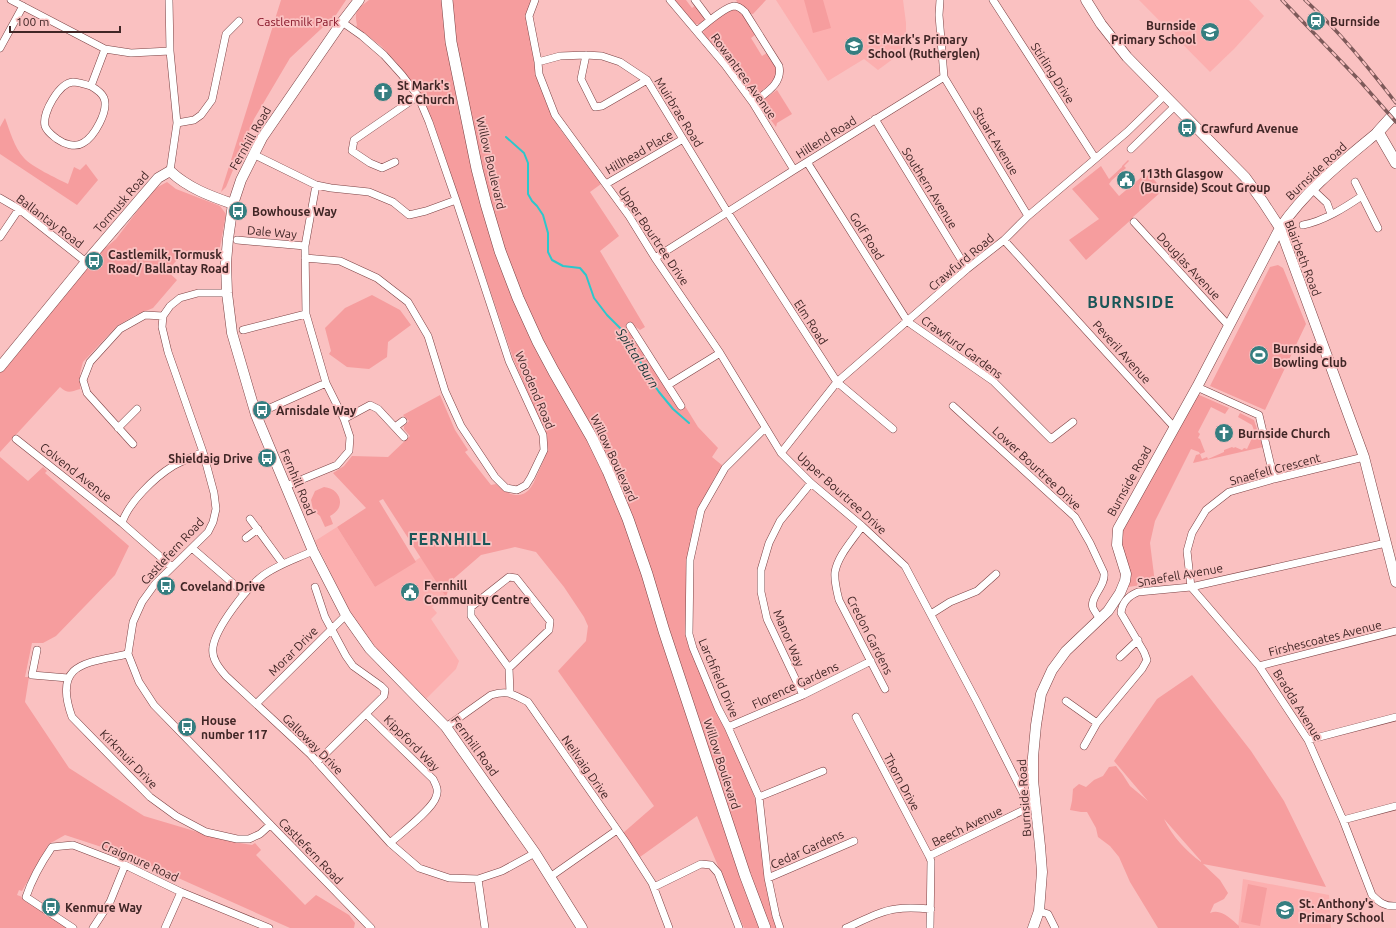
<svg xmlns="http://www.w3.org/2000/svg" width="1396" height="928" font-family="Ubuntu,sans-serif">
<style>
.built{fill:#fcafaf}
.green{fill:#f69d9e;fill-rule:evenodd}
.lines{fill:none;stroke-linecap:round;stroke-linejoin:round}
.stream{stroke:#2cc7cc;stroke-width:2}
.street-casing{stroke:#7b4143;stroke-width:8}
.secondary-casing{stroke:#7b4143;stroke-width:11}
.primary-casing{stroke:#7b4143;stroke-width:12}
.street{stroke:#fff;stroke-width:7}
.secondary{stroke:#fff;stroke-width:10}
.primary{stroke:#fff;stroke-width:11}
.rail-casing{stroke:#7e5a5a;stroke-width:3.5}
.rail{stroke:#fac1c1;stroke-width:2;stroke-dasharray:6;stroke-linecap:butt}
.labels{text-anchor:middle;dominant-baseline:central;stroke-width:3.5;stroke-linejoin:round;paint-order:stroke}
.park-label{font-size:12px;fill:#861629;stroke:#fac1c1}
.poi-label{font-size:12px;font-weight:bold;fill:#402626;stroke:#fac1c1;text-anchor:start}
.street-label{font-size:12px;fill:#402626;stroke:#fac1c1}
.water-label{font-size:13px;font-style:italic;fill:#153435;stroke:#fac1c1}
.district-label{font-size:16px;font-weight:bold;letter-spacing:1px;fill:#1a5658;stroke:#fac1c1}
</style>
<rect width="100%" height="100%" fill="#fac1c1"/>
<path class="built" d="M776,0H903L906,23V39L901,53L878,70L864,59L828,81Z
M1139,0H1249L1264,16L1234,49L1210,72Z
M337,527L375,587L421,557L446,597L432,607L437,613L431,619L459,661L456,669L426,699L379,652L351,614L315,541Z
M1243,879L1329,895L1331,928H1238Z"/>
<path class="green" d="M281,0H346L336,15L290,58L254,119L226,187L221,192Z
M369,0H532L530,35L536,73L547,105L560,129L601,184L590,192L619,236L600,251L645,327L640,330L633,325L628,327L679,410L685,406L698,427L718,448L712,457L723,466L715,477L704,498L694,521L688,563L686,636L693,657L752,789L760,816L770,906L777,928H744L697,816L640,857L623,833L654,806L558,671L586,641L588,626L584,617L564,587L536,552L515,547L481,555L451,581L446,597L383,499L379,501L416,562L375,587L337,527L366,508L333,473L344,466L352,456L388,457L410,436L404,429V426L409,421L403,415L440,395L455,430L468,450L465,452L491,485L496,484C505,493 521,502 531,487C534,483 536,477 538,473C544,460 549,450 547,437L513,358L432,119L410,81L396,62L381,46L356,27L357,25C354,10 357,9 369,0Z
M674,0H686L692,8L696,5L704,16V22L701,24H694Z
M736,0H766L753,14C744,13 740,7 736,0Z
M804,0H823L831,28L813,33Z
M735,9L742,12L755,35L751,38L762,56L767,53L777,69L774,81L755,96H751L734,72L737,68L720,46L716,49L703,34L704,28L729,10Z
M777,90L792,114L777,123L776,127L761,107L760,102Z
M5,118C10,131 14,147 24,158C32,167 56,178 68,184L74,167L80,170L86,164L98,180L77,205L0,154V127Z
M1128,160L1129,161L1124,166L1126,168L1112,180L1109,184L1119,196L1144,175L1146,177L1149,174L1163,190L1133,217V218L1086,260L1069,240L1099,219L1072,189L1101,166L1109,179L1122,167V166Z
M167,182L176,189L220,206L226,214L220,247L213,251L211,259L177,260L167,271L177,280L153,308L134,316L117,326L83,362L80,373V389C70,392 68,394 60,387L0,452V373L6,368L95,257L116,239L154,189Z
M1278,265L1283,268L1306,324L1265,410L1210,386L1270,267Z
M372,295L400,310L411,325L388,342L387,357L369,369L347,367L329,354L331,351L325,328L345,308Z
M1197,394L1229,408L1225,414L1211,407L1198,432L1200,434L1198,438L1200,439L1205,452L1200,454L1202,459L1207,457L1208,459L1224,452V450L1232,447L1234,448L1235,447L1242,450L1244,448L1247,449L1252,438L1256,436L1252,425L1238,417L1240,413L1254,420L1263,447L1193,463L1196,455L1200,454L1199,452L1191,449L1155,521L1150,543L1155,583L1128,587V562L1122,549V536L1124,526Z
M0,457L28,481L43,467L47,471L45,473L129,546L115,575L56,636L43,643H32L25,677H29L25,702L69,768L144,816L228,841L252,845L255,843L261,850L256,855L305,905L316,895L349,915L355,923L354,928H290L129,856L65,835L49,844L22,891L19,890L17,895L25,898L69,928H0Z
M324,487C342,489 346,508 330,516L333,524L325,527L320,516L313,510L311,500L315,491Z
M1192,675L1251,751L1284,801L1326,887L1203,864L1220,880L1228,893L1224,899L1214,904L1210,913C1221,908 1231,919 1239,926V928H1158L1130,882L1119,857L1110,846L1098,837L1096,828L1087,812H1081L1070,810L1072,801L1073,789L1079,784L1086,787L1094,780L1103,776L1109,767L1116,766L1123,775L1130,786L1148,801L1114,761L1157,699ZM1164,819L1201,861V862C1186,851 1172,836 1164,819Z
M1248,884L1267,888L1260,926L1241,922Z"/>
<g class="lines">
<path class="stream" d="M506,137L524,153L528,163V194L532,201L537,206L543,215L548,233V252L552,260L563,266L580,268L586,275L594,298L607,315L624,332L648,376L659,392L673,409L689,423"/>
<defs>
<path id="street" d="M11,0L105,49L131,53L170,51
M169,0L170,51L177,123L170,171
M535,0L529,16L538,62L539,74L555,115L629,216L655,258L720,353L781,453L811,483L862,526L905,566L977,702L1026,799L1036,804
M670,0L725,65L753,103L794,170
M695,0L710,20
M940,0L939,15L944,77L1028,216
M993,0L1095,158
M697,31C704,25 725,7 734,6C739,6 742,9 745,12L779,66C783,84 765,93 753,103
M0,48L23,6
M586,55L581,79L595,107L602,106L647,80
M538,62L560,56L586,55L602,56L620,62L647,80L728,213L837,382L893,429
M91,86C96,89 102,93 104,98C109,111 94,137 83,143C75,148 64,144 57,139C52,135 47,132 45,126C42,113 59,83 73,82C79,82 86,85 91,86L105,49
M875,119L967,269
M177,123L194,120L201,115L212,100L226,34L239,21
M1131,149L1174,107
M253,154L316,185L331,188L369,192L393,202L409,215L426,211L456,200
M395,162L382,168L370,163L352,151L354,140L418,96
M807,162L908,322L993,381L1051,439L1073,422
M1355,182L1378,228
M606,184L683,139
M1312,189L1327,203L1331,214
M0,198L19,209L86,262
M1134,222L1228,325
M1303,225C1324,221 1344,208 1362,196
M0,237L19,209
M237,240L305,246
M1004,240L1174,427
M305,258L340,261L377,278L408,302L428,336L445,391L461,426L495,477L506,488L517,490L526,485L531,477L544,450L543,435L509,361L456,200L429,122L418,96L402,75L384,55L362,36L342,22
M655,258L794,170L944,77
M227,293H198L180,298L170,306L163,316L162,327L168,352L203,452L214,493L216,509L213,522L208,532L155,584L142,602L133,622L128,654L139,682L154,705L371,928
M630,326L681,406
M243,330L306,314
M668,385L720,353
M1197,387L1259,415L1274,479
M953,406L1075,517L1090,543L1104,573C1106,586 1089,598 1093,608C1095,612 1098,616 1100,619
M270,408L326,383
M344,419L370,405L378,409L404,437
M395,427L403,421
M118,428L137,409
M765,428L725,468L701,510L690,560L689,634L693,648L718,708L728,727L759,797L768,878L776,916L780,928
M16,439L122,523
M133,444L87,393L83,380L90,362L120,329L145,315L163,316
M781,453L837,382L967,269L1004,240L1028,216L1127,132L1164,96
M1364,457L1274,479L1229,492L1206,510L1192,533L1187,551L1191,587L1259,666L1308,740L1343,820L1372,895C1379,902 1385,907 1396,906
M286,486L337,465L349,451L350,437L344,419L326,383L306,314L305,246L316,185
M250,519L283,564
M862,526C853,540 838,555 835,572C834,581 837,592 839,600L885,689
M246,538L258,529
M192,548L244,593
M313,551C296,559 276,565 261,577C246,589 216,627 213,647C211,658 219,668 226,676L310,754L390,843L419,868L449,878L478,879L502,871L535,853
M172,567L122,523C128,503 155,477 173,466C182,461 193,457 203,452
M315,587L325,617L346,656L353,666L381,686L385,690L384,696L317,762
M931,614L950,602L977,591L996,574
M37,650L32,675L68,678
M128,654C87,663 52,662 72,717L150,797L176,816L206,832L237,839H249L260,834L270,825
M1120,657L1138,640
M1259,666L1396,631
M509,668L549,630L550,621L516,578L509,577L471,607V616L509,668L510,693
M803,695L767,619L761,592V570L769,543L780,521L811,483
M1066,701L1097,723
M256,704L346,615
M366,714L433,779C436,785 439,790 436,797C432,810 401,833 390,843
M856,717L929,856
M446,727L491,695C509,690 512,694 528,702L625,841L652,883L669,928
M728,727L803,695L871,661
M1308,740L1396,717
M1084,746L1097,723L1142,669L1147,660L1144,652L1121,613C1122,602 1128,596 1138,592L1191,587L1386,543
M759,797L823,771
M1343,820L1396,806
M550,877L617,830
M768,878L854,841
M478,879L485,928
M654,887L701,864L711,865L718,873L739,928
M1039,911L1048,914L1055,928
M73,928L26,897C32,879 41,863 52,847L73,845L125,865L181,892L269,928
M93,928L110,902L125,865
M165,928L181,892
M846,928C862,921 879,911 896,909C908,907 919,908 931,909
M930,928L931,861L929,856L1036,804"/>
<path id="secondary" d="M359,0L342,22L262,138L241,180L233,204L228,239L226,263L227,293L232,333L256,415L313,551L346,615L370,649L446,727L535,853L582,928
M1086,0L1101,24L1127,57L1245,177L1263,202L1280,228L1364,457L1396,582
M0,367L86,262L158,178L170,171C188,188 210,196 233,204
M1033,928L1039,911L1042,872L1040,846L1033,780V757L1036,725L1041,694L1052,670L1066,651L1108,611L1120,593L1125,581L1126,574L1117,545L1118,529L1197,387L1280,228C1307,189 1342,162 1378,132"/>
<path id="primary" d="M447,0L451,42L477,169L486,204L500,251L518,298L538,342L554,372L592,438L608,471L628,519L647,574L664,631L745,875L765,928
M1396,112L1378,132L1396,163"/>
</defs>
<use href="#street" class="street-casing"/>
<use href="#secondary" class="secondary-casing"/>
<use href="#primary" class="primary-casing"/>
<use href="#street" class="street"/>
<use href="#secondary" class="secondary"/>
<use href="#primary" class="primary"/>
<defs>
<path id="rail" d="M1282,0L1359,80L1396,122
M1305,0C1339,31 1368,67 1396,103"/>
</defs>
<use href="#rail" class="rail-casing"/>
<use href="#rail" class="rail"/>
</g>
<defs>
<symbol id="station-disc" viewBox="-11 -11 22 22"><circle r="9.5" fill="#357e80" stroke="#fac1c1"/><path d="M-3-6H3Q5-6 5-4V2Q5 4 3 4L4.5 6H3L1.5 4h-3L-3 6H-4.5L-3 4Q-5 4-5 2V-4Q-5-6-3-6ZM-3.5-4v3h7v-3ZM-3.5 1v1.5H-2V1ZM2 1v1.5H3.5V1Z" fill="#fff"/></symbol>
<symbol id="school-disc" viewBox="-11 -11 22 22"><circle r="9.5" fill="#357e80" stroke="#fac1c1"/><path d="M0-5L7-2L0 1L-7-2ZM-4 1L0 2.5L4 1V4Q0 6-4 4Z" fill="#fff"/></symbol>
<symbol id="church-disc" viewBox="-11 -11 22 22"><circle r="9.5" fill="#357e80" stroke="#fac1c1"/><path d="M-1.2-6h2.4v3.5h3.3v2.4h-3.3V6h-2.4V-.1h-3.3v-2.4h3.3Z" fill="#fff"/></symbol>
<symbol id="bus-disc" viewBox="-11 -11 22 22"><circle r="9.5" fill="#357e80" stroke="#fac1c1"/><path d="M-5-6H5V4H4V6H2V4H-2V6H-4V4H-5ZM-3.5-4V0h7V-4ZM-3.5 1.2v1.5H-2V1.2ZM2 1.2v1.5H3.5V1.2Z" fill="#fff"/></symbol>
<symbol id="civic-disc" viewBox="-11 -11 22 22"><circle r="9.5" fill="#357e80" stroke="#fac1c1"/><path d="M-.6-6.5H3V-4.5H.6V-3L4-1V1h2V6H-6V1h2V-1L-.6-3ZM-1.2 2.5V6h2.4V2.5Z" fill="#fff"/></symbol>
<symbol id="stadium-disc" viewBox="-11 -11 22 22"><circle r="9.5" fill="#357e80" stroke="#fac1c1"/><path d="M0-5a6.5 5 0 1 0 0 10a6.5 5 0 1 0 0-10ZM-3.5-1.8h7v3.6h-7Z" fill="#fff"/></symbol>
</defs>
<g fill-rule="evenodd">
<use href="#station-disc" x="1305" y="10" width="22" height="22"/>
<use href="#school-disc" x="1199" y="21" width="22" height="22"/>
<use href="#school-disc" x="843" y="35" width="22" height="22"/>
<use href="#church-disc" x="372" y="81" width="22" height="22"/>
<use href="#bus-disc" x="1176" y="117" width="22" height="22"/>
<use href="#civic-disc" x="1115" y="169" width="22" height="22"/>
<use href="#bus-disc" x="227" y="200" width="22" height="22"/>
<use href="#bus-disc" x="83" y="250" width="22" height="22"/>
<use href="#stadium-disc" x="1248" y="344" width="22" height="22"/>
<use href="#bus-disc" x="251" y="399" width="22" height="22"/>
<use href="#church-disc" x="1213" y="422" width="22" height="22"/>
<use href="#bus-disc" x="256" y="447" width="22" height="22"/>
<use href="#bus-disc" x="155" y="575" width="22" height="22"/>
<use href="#civic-disc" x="399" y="581" width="22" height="22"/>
<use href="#bus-disc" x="176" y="716" width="22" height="22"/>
<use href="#bus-disc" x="40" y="896" width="22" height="22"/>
<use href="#school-disc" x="1274" y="899" width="22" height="22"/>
</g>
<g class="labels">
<g class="park-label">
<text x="298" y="21">Castlemilk Park</text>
</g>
<g class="poi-label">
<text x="1330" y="21">Burnside</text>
<text x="1196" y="25" text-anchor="end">Burnside<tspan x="1196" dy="14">Primary School</tspan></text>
<text x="868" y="39">St Mark's Primary<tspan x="868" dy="14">School (Rutherglen)</tspan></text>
<text x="397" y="85">St Mark's<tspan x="397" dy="14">RC Church</tspan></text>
<text x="1201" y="128">Crawfurd Avenue</text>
<text x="1140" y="173">113th Glasgow<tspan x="1140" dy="14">(Burnside) Scout Group</tspan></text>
<text x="252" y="211">Bowhouse Way</text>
<text x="108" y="254">Castlemilk, Tormusk<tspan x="108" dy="14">Road/ Ballantay Road</tspan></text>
<text x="1273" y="348">Burnside<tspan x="1273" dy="14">Bowling Club</tspan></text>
<text x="276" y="410">Arnisdale Way</text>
<text x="1238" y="433">Burnside Church</text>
<text x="253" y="458" text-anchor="end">Shieldaig Drive</text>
<text x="424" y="585">Fernhill<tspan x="424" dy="14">Community Centre</tspan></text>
<text x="180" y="586">Coveland Drive</text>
<text x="201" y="720">House<tspan x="201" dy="14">number 117</tspan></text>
<text x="1299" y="903">St. Anthony's<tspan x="1299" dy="14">Primary School</tspan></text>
<text x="65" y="907">Kenmure Way</text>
</g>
<g class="street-label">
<text transform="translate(1053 73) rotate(57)">Stirling Drive</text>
<text transform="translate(744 76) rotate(54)">Rowantree Avenue</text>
<text transform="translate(679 112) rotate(58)">Muirbrae Road</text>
<text transform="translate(826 137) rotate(-32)">Hillend Road</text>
<text transform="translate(250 138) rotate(-60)">Fernhill Road</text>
<text transform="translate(996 141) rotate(59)">Stuart Avenue</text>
<text transform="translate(639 152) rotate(-30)">Hillhead Place</text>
<text transform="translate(491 163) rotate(77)">Willow Boulevard</text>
<text transform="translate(1316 171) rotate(-43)">Burnside Road</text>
<text transform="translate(930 188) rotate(58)">Southern Avenue</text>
<text transform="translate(121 202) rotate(-49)">Tormusk Road</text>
<text transform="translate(50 221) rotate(37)">Ballantay Road</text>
<text transform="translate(272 232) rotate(5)">Dale Way</text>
<text transform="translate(654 236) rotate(56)">Upper Bourtree Drive</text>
<text transform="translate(867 236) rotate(58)">Golf Road</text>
<text transform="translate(1303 258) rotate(69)">Blairbeth Road</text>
<text transform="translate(961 262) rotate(-40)">Crawfurd Road</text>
<text transform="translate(1189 266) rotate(47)">Douglas Avenue</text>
<text transform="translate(811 322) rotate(57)">Elm Road</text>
<text transform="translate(962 347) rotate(36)">Crawfurd Gardens</text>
<text transform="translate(1122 352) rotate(48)">Peveril Avenue</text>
<text transform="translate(535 390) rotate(67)">Woodend Road</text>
<text transform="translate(614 458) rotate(65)">Willow Boulevard</text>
<text transform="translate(1037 468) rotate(43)">Lower Bourtree Drive</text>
<text transform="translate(1275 469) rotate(-15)">Snaefell Crescent</text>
<text transform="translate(76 472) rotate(38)">Colvend Avenue</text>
<text transform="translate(1129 481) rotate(-61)">Burnside Road</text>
<text transform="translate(298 482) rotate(67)">Fernhill Road</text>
<text transform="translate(842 493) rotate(42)">Upper Bourtree Drive</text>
<text transform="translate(172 551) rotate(-47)">Castlefern Road</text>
<text transform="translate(1180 575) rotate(-10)">Snaefell Avenue</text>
<text transform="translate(870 635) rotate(63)">Credon Gardens</text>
<text transform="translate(789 638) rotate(67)">Manor Way</text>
<text transform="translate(1325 638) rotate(-14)">Firshescoates Avenue</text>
<text transform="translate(293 651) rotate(-45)">Morar Drive</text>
<text transform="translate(719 678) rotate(67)">Larchfield Drive</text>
<text transform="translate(795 685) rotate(-25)">Florence Gardens</text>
<text transform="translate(1298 705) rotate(58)">Bradda Avenue</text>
<text transform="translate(412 743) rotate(45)">Kippford Way</text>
<text transform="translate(313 744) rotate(45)">Galloway Drive</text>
<text transform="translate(475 746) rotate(54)">Fernhill Road</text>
<text transform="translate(129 759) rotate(46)">Kirkmuir Drive</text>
<text transform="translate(722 764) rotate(72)">Willow Boulevard</text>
<text transform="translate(586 767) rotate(55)">Neilvaig Drive</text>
<text transform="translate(902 782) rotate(62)">Thorn Drive</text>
<text transform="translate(1024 798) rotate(-94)">Burnside Road</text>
<text transform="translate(967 826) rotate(-26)">Beech Avenue</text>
<text transform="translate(807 849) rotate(-24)">Cedar Gardens</text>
<text transform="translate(311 851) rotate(46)">Castlefern Road</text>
<text transform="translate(140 861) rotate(24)">Craignure Road</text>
</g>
<g class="water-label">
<text transform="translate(638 358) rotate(58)">Spittal Burn</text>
</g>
<g class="district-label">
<text x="1131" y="302">BURNSIDE</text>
<text x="450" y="539">FERNHILL</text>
</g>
</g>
<path d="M10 26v6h110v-6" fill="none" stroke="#402626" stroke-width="2"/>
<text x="16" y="26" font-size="12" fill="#402626" stroke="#fac1c1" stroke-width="3" paint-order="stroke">100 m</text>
</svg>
